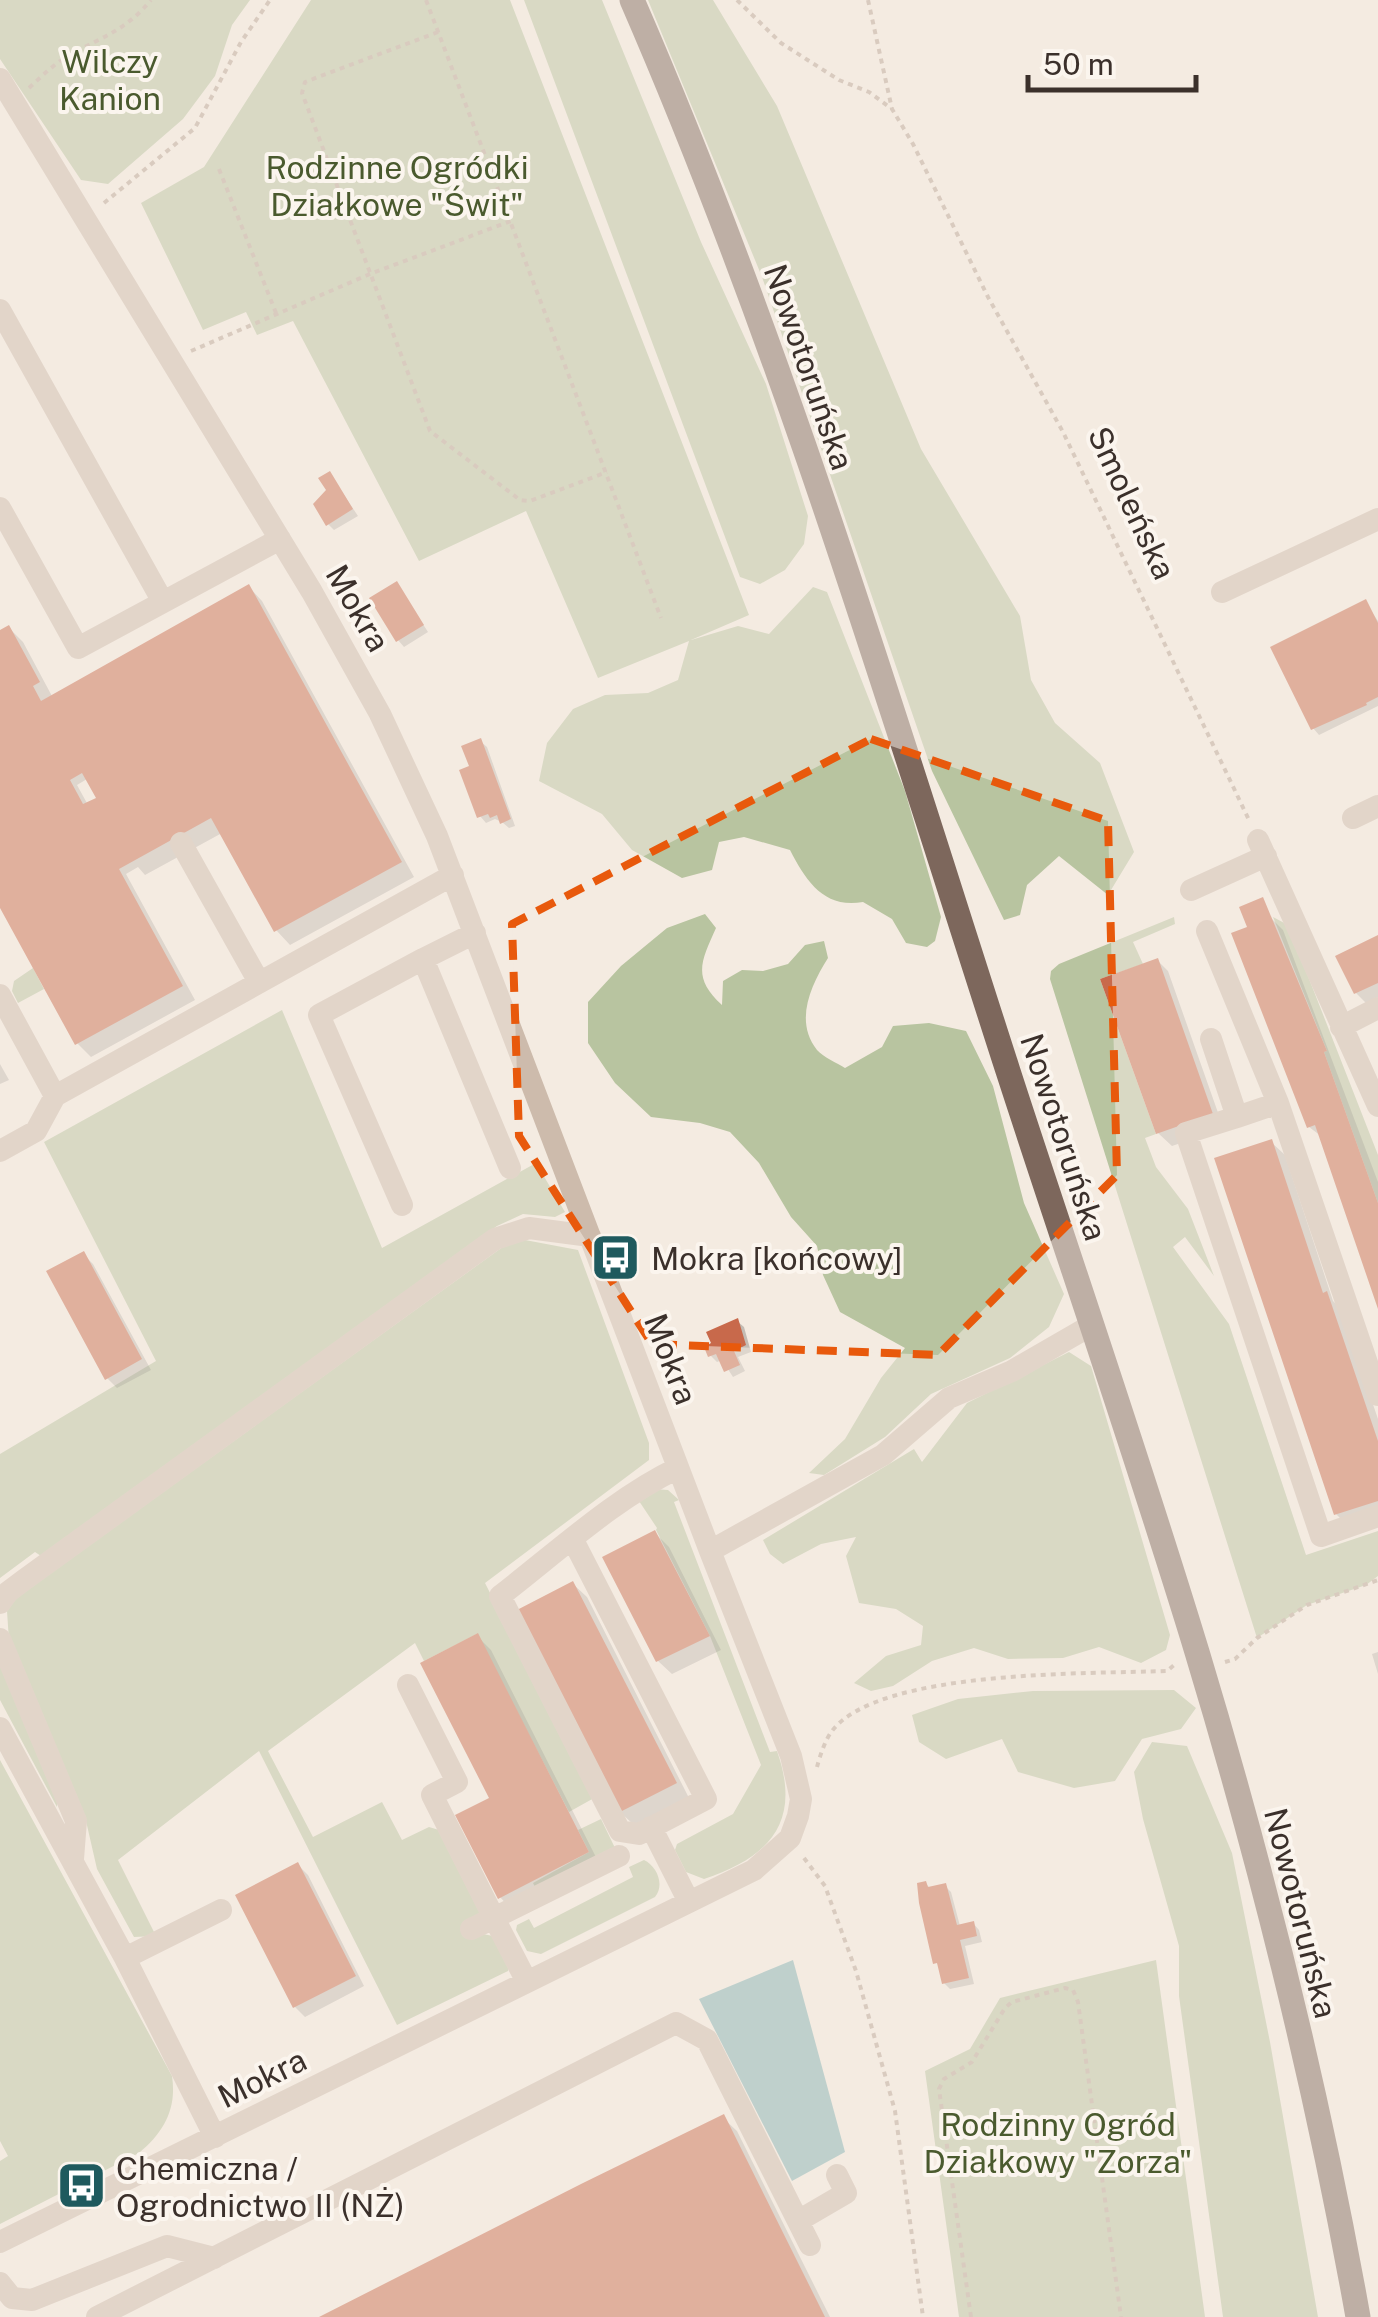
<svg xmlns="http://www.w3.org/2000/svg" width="1378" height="2317" font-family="'Public Sans',sans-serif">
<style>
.green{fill:#b8c4a0}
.water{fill:#7fb0b2}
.shadow{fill:#0003;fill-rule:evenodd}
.building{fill:#c8694b;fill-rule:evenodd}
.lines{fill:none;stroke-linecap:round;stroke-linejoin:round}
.path{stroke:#b9a596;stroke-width:4;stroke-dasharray:5 5;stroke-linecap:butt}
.minor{stroke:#cdbbac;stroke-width:22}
.major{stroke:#7d675c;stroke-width:25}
.marked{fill:none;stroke:#e8590c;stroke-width:8;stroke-dasharray:20 12;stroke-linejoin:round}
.labels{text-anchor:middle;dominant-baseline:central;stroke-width:8;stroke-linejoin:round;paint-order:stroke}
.park-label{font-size:32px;fill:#4a5a2e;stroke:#fbf5ee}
.street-label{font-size:32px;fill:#3b302b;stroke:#fbf5ee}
.poi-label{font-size:32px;fill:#3b302b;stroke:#fbf5ee;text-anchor:start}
</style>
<rect width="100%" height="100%" fill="#f4ebe1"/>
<path class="green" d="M0,0H250L232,25L215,76L183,119L108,184L81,180L0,59Z
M311,0H510L749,615L691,640L738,626L769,634L813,587L827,592L905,791L941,917L935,941L927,947L906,943L892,919L863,902C824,909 806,881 790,850L744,837L719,842L712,870L682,878L632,850L602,814L539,781L547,743L573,709L605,695L648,693L678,680L689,641L598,678L526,511L419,561L293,321L257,335L246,312L203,330L141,203L204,167Z
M524,0H602L701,242L766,384L808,516L804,544L785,570L760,584L740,577Z
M648,0H713L777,106L921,449L1020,616L1031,680L1055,723L1100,763L1134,852L1108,895L1059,856L1027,885L1020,915L1004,920L932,771L762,277Z
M705,914L716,928C701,962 692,977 722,1005L723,981L742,970L763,971L788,964L805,945L824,941L828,958C811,985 794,1021 817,1050C823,1057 837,1063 845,1068L882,1047L893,1026L929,1023L966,1031L993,1086L1024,1203L1064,1294L1049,1327L1010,1358L931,1394L885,1437L824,1475L809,1473L845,1439L881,1378L905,1348L840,1312L823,1275L817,1246L791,1217L759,1163L730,1132L700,1123L651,1117L615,1083L588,1043V1002L621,966L667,928Z
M1174,917L1175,924L1133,942L1143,964L1100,979L1156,1134L1145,1138L1156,1167L1188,1209L1214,1276L1185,1237L1173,1247L1229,1324L1306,1555L1378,1531V1576L1366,1585L1307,1605L1257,1638L1050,979L1051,971L1059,964Z
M1273,917L1288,925L1378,1155V1203L1324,1052L1327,1051Z
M33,968L44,989L18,1003L12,991L14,981Z
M282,1010L382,1248L536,1163L565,1212L555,1217L523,1214L497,1226L41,1556L35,1552L0,1578V1454L156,1361L44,1142Z
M525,1240L578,1250L649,1443V1460L485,1583L594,1798L569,1812L477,1634L424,1661L415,1643L268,1751L313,1837L382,1802L402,1840L429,1827L439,1830L479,1910L483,1934L493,1936L509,1967L508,1971L397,2025L259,1751L118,1860L156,1936L134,1937L97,1869L86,1821L9,1641L7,1611L16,1598L504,1246Z
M1069,1352L1091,1366L1170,1635L1166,1650L1141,1663L1099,1647L1063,1658L1008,1659L974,1648L932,1661L893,1686L871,1691L854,1683L886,1656L921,1645L923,1626L896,1609L859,1603L846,1556L856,1537L821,1544L783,1564L770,1554L763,1540L914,1449L922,1462L967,1403Z
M654,1489L668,1490L679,1500L674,1502L770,1752L777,1751C802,1822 770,1857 704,1879L686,1872L675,1850L677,1844L733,1814L761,1765L710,1636L656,1530L657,1528L639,1501Z
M0,1649L57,1792V1807L0,1700Z
M1174,1690L1196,1708L1181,1729L1142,1739L1115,1781L1074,1788L1018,1772L1002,1739L946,1759L919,1742L912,1715L958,1699L1033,1691Z
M1152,1742L1187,1746L1232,1853L1270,2042L1318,2317H1223L1179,1996V1946L1143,1819L1134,1772Z
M0,1760L172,2076C177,2109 164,2132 139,2153L0,2224V2161L8,2156L0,2141Z
M601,1819L615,1848L535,1887L533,1883L589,1852L578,1830Z
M644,1860C657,1866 665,1885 655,1897L541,1954L527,1951L516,1930L517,1925L529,1919L534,1928L633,1877L629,1867Z
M1156,1960L1205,2317H959L925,2071L970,2049L1000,1998Z"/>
<path class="water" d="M793,1960L845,2152L792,2181L699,1999Z"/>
<path class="shadow" d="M330,474L358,516L334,530L328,524Z
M397,584L428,632L404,647L398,640Z
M249,587L262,601L414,877L290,945L277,931L222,833L145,875L138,867L126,874L195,1000L91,1057L77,1043L0,903V633L9,628L23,642L53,698ZM87,779L103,808L88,805L77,785Z
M1365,602L1378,621V706L1319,735L1313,728Z
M480,741L487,747L515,826L509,828L502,822L495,819L486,823L480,816L473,767Z
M1272,919L1283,930L1378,1182V1303L1321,1136L1309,1127Z
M1378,938V997L1366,1003L1356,993Z
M1158,961L1168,971L1222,1124L1210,1133L1172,1146L1158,1133Z
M0,1064L9,1080L0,1084Z
M1271,1142L1285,1155L1333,1301L1340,1308L1378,1419V1518L1350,1528L1336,1514Z
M83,1254L93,1264L151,1370L117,1388L107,1378Z
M737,1321L744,1327L751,1352L738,1357L745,1371L733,1377L722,1360L717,1362L711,1356L715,1345Z
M655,1533L669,1547L721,1650L672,1674L658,1661Z
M573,1584L587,1597L689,1798L634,1825L620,1812Z
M477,1636L491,1650L601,1867L510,1908L500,1897L497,1809Z
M1378,1652V1674L1372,1654Z
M298,1865L308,1875L364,1986L305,2017L295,2007Z
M926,1884L931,1889L945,1886L951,1892L960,1926L973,1923L979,1930L982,1942L965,1946L974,1984L950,1989L944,1983L940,1967L936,1962Z
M723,2118L737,2131L830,2317H327Z"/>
<path class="building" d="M330,471L353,509L326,526L313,504L326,490L318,478Z
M397,581L424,625L396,642L369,598Z
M249,584L402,862L274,932L211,818L119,869L183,986L75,1045L0,908V630L9,625L40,682L33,686L41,701ZM82,773L96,798L83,804L70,780Z
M1366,599L1378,623V697L1366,703L1367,705L1311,730L1270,647Z
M481,738L511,819L500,824L497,815L490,818L488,814L477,818L459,770L469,766L461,746Z
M1263,897L1327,1051L1324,1052L1378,1203V1309L1315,1125L1307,1128L1231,933L1247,927L1239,907Z
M1378,935V983L1354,994L1335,956Z
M1158,958L1213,1114L1156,1134L1100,979Z
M1272,1139L1323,1293L1327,1291L1378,1441V1501L1334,1515L1214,1158Z
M84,1251L142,1359L105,1380L46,1271Z
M738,1318L746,1345L734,1351L740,1365L724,1372L716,1354L708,1357L704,1347L711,1343L706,1332Z
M655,1530L710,1636L656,1662L602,1557Z
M573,1581L677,1783L618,1813L515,1611Z
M478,1633L589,1852L498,1899L455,1815L489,1798L420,1663Z
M298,1862L356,1976L293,2008L235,1895Z
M926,1881L928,1887L946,1883L957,1925L974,1921L977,1936L960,1940L969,1978L942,1984L937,1963L933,1964L919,1903L917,1883Z
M724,2114L825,2317H319L583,2183Z"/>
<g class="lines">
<path class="path" d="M426,0L661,618
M737,0L781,43L839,80L869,92L892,109L913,144L988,297L1063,432L1250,822
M868,0L892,109
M438,32L305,82L302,93L430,431L520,500L530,501L607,472
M29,88C43,75 56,62 73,53C105,36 127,29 151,0
M219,169L276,313
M104,203L195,128L241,42L270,0
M191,351L370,274L511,221
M1225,1662L1235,1659L1257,1638L1307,1605L1378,1580
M817,1767C820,1756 825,1740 832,1731C879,1669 1092,1674 1167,1671L1174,1665
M804,1858L825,1886L856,1971L895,2111L923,2317
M971,2317L939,2089L944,2079L972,2062L1005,2008L1012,2002L1065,1988L1073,1990L1078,2002L1121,2317"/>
<path class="minor" d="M0,79L312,592L380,714L437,836L710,1551L791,1756L801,1799L798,1816L790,1838L754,1870L0,2242
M0,310L163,602
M0,508L78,648L280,539
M1222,592L1378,519
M1353,818L1378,806
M1258,840L1378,1106
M181,843L259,982
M1191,890L1266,856
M1207,931L1278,1103L1378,1395
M475,933L423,959L510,1168
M0,995L55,1096L453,875
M1341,1027L1378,1008
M1211,1039L1237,1117L1278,1103
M1237,1117L1186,1133L1321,1536L1378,1516
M0,1151L36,1131L55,1096
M402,1205L319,1015L423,959
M573,1540L706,1799L639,1834L620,1831L500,1596C556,1553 615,1498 678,1468
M710,1551L883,1455L949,1398L1012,1371L1090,1326
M0,1603L8,1592L24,1580L495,1239L529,1228L590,1236
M0,1639L76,1821L73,1859
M408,1685L457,1782L432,1795L494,1918L471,1929
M0,1728L125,1958L215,2137
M651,1827L689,1902
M125,1958L221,1910
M527,1982L494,1918L619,1856
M798,2221L846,2193L837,2175
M0,2283L12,2298L32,2300L167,2246L214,2258
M97,2317L676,2023L707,2040L810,2245"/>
<path class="major" d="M632,0C783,347 892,712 1008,1071C1071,1265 1138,1458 1197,1652C1263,1870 1318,2093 1358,2317"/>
</g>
<path d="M0 0H1378V2317H0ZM871,739L1108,821L1117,1175L938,1355L652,1344L519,1136L512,924Z" fill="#f4ebe1" fill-opacity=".55" fill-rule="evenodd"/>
<path class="marked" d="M871,739L1108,821L1117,1175L938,1355L652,1344L519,1136L512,924Z"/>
<defs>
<symbol id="bus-square" viewBox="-11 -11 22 22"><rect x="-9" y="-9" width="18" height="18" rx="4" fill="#1f5a5e" stroke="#fbf5ee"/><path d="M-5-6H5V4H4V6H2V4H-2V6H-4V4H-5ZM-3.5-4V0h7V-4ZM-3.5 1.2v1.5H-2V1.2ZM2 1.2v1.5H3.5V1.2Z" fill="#fff"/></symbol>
</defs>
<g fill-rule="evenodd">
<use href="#bus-square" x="588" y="1230" width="55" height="55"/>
<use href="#bus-square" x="54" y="2158" width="55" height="55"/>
</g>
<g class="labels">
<g class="park-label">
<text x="110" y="61">Wilczy<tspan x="110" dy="37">Kanion</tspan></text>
<text x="397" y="167">Rodzinne Ogródki<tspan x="397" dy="37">Działkowe "Świt"</tspan></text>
<text x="1058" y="2124">Rodzinny Ogród<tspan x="1058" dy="37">Działkowy "Zorza"</tspan></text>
</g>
<g class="street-label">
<text transform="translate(809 367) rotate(71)">Nowotoruńska</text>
<text transform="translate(1132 503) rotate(65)">Smoleńska</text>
<text transform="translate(358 608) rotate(60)">Mokra</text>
<text transform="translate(1064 1137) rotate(72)">Nowotoruńska</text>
<text transform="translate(671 1359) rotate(69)">Mokra</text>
<text transform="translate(1301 1913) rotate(76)">Nowotoruńska</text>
<text transform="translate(262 2078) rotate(-26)">Mokra</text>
</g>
<g class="poi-label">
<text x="651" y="1258">Mokra [końcowy]</text>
<text x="116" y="2168">Chemiczna /<tspan x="116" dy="37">Ogrodnictwo II (NŻ)</tspan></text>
</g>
</g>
<path d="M1028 75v15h168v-15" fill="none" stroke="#3b302b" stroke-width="5"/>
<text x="1043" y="75" font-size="30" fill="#3b302b" stroke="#fbf5ee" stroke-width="8" paint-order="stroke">50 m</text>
</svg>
